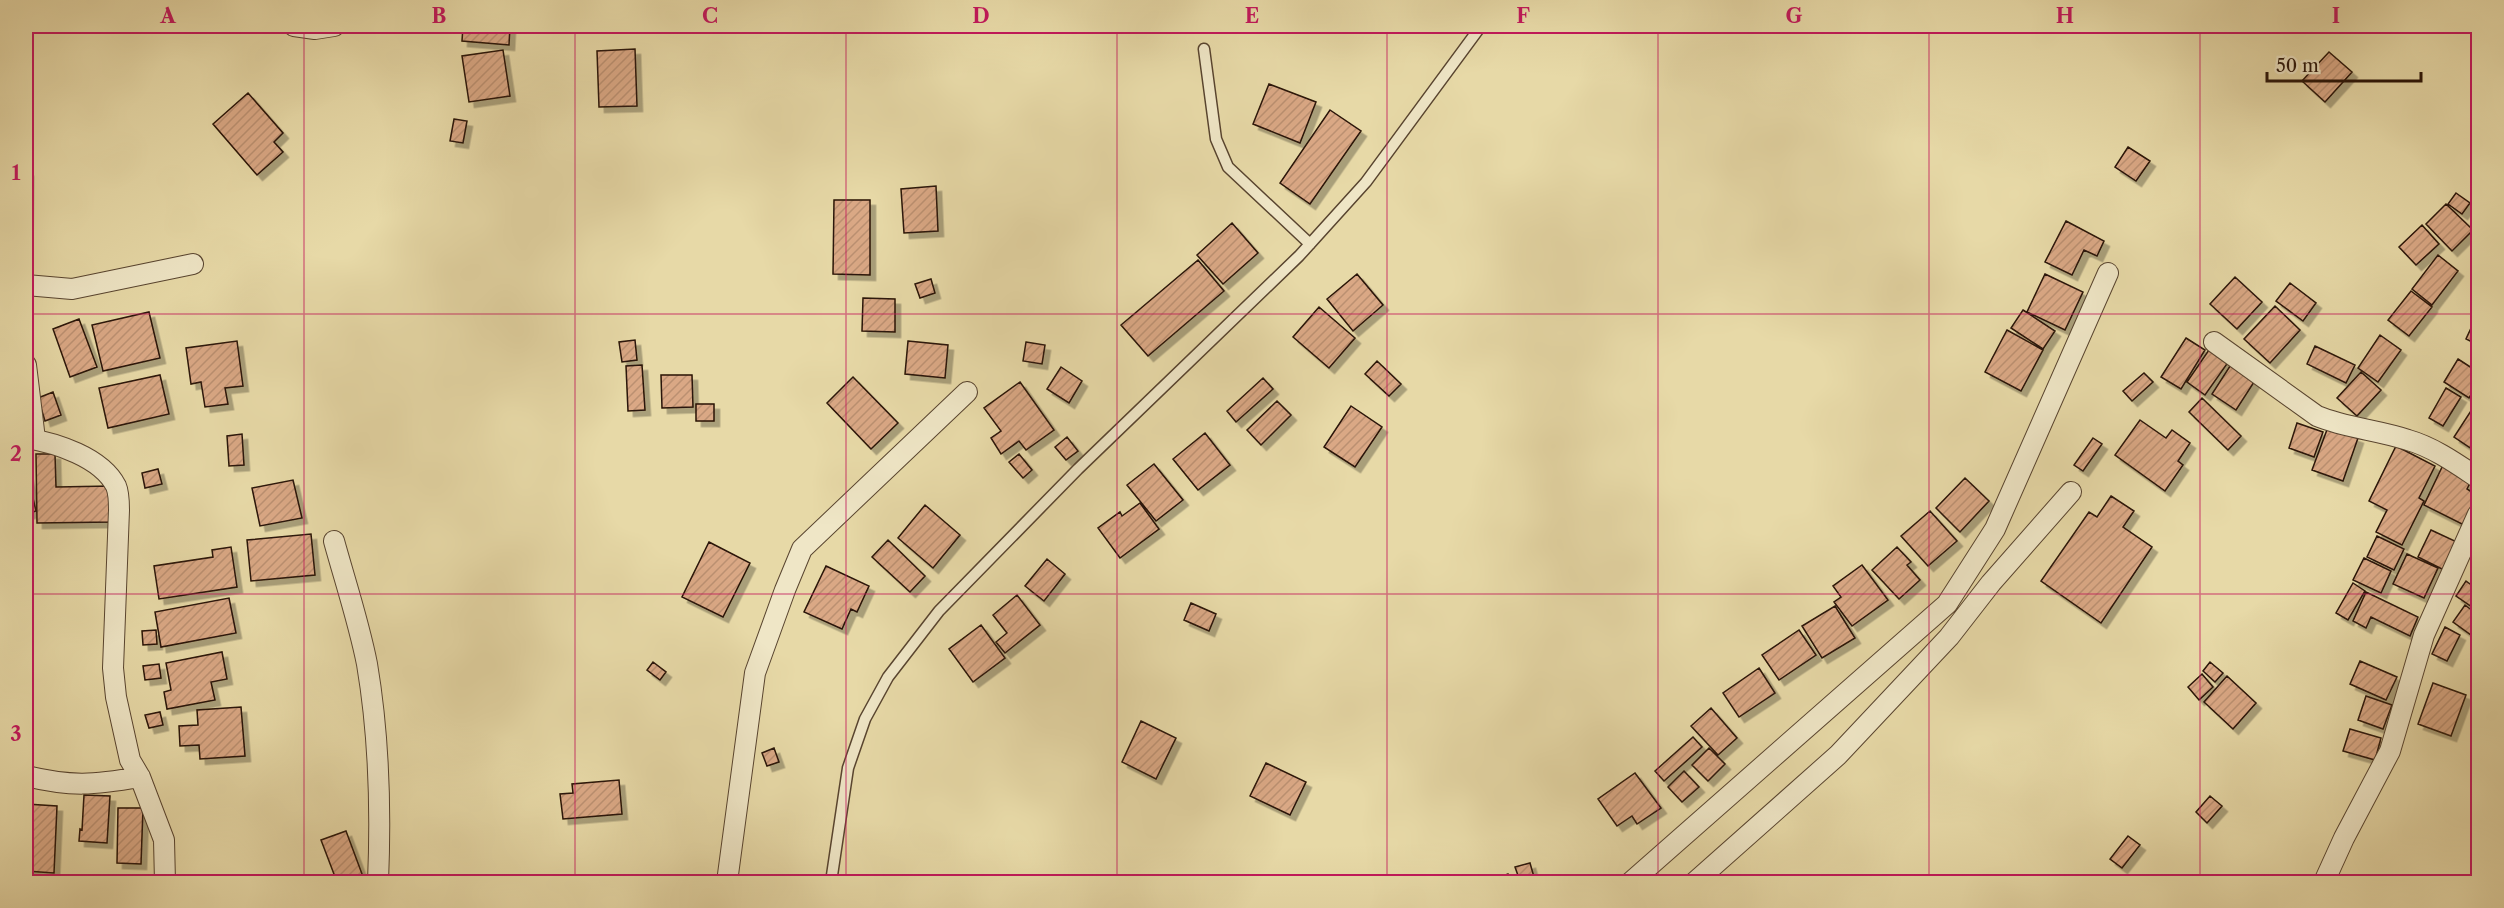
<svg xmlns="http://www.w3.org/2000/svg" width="2504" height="908" font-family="'Libre Caslon Text',serif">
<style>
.building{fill:url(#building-hatch);stroke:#291307;stroke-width:1.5;filter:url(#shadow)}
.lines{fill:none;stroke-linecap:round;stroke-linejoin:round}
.service-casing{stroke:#58442f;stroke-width:13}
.minor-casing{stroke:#58442f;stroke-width:22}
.service{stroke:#efe6c6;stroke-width:10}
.minor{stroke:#efe6c6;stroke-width:20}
.grid{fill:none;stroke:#c2185b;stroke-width:1.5;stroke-opacity:0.55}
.neatline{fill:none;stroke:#c2185b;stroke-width:2}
.grid-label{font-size:20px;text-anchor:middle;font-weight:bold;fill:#c2185b}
</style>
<defs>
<pattern id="building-hatch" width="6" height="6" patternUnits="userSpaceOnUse" patternTransform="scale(1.5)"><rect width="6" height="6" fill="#daa885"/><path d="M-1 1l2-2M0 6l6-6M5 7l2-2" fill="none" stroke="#bb9071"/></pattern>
<filter id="shadow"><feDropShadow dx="5.5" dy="5.5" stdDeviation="0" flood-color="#0004"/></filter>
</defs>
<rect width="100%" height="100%" fill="#e7d9a7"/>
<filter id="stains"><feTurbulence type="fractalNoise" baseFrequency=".00333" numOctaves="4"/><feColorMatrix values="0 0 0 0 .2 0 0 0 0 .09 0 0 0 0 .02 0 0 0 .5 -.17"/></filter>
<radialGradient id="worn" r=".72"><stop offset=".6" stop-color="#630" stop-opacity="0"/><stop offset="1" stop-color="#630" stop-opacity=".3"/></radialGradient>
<path class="building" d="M463,26H510L509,45L462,41Z
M635,49L637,106L599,107L597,51Z
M503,50L510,96L469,102L462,56Z
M2329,52L2352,72L2325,102L2302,81Z
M1269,84L1316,102L1300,143L1253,124Z
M248,93L283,133L274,142L283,152L257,175L213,124Z
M1330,110L1361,131L1310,204L1280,183Z
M454,119L467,121L463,143L450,141Z
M2128,147L2150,161L2136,181L2115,167Z
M26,171H28L27,244H26Z
M936,186L938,231L904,233L901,189Z
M2456,193L2470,203L2462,214L2448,204Z
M834,200H870V275L833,274Z
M2446,204L2473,230L2452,251L2426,224Z
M2066,221L2104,241L2097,256L2084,250L2072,275L2045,262Z
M1232,223L1258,253L1223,284L1197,255Z
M2422,225L2439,244L2416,265L2399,247Z
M2438,255L2458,271L2432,305L2412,289Z
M1198,260L1224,291L1148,356L1121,325Z
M1357,274L1383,305L1353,331L1327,299Z
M2045,274L2083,292L2065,330L2027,312Z
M2235,277L2262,302L2237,329L2210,304Z
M931,279L935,293L920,298L915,284Z
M2290,283L2316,303L2303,321L2276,301Z
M2411,291L2432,307L2409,336L2388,320Z
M863,298L895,299V332L862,331Z
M2275,306L2300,330L2270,363L2244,339Z
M1319,307L1355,338L1329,368L1293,337Z
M2023,310L2055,331L2043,349L2011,328Z
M149,312L160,358L103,371L92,325Z
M2478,313V345L2466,339Z
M79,319L97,367L70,377L53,329Z
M2007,330L2043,350L2021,391L1985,372Z
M2380,335L2401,350L2378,382L2358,368Z
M2186,338L2205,350L2181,389L2161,377Z
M635,340L637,360L622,362L619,342Z
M237,341L243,386L225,388L228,404L205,407L201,382L191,384L186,348Z
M908,341L948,345L945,378L905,374Z
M1026,342L1045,345L1042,364L1023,361Z
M2315,346L2355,365L2346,383L2307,364Z
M2211,347L2229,361L2205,395L2187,382Z
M2458,359L2478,372V383L2469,398L2444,382Z
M1377,361L1401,384L1389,396L1365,374Z
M2232,363L2256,379L2236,410L2212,394Z
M642,365L645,410L628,411L626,366Z
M1061,367L1082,381L1069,403L1047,389Z
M2361,372L2381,390L2357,416L2337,398Z
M2144,373L2153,382L2132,401L2123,391Z
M160,375L169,414L108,428L99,388Z
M661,375H692L693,407L662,408Z
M853,377L898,423L871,449L827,403Z
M1263,378L1273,389L1236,422L1227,411Z
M1020,382L1054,430L1026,450L1019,441L1001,454L991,438L1001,431L984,408Z
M2446,388L2461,397L2443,426L2429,418Z
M53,392L61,415L45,421L38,398Z
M2202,398L2241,436L2228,450L2189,412Z
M2478,400V453L2454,437Z
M1277,401L1291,415L1261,445L1247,430Z
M696,404H714V421H696Z
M1351,406L1382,427L1355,467L1324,447Z
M2140,420L2166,438L2172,430L2190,443L2178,461L2183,465L2165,491L2115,455Z
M2297,423L2323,432L2314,457L2289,448Z
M2328,427L2358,438L2343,481L2312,470Z
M1205,433L1230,465L1198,490L1173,459Z
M242,434L244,465L229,466L227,436Z
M1067,437L1078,451L1066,460L1055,447Z
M2093,438L2102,444L2083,471L2074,465Z
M2396,446L2435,466L2419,498L2424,501L2402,545L2376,532L2387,510L2369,501Z
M36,454H55L56,487L111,486L112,522L37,523Z
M1019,454L1032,470L1023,478L1009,462Z
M2444,463L2473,477L2467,489L2478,496L2464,525L2424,505Z
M1154,464L1183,500L1156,521L1127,485Z
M26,468L36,511L26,514Z
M158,469L162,484L145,488L142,473Z
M1965,478L1989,501L1960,532L1936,508Z
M293,480L302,518L260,526L252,488Z
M2111,496L2134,511L2123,527L2152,547L2101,623L2041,581L2089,512L2097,517Z
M1140,503L1159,529L1120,558L1098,528L1120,512L1122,516Z
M925,505L960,535L933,568L898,538Z
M1930,511L1957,541L1928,566L1901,536Z
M2431,530L2457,542L2444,570L2418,557Z
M311,534L315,575L251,581L247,540Z
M2377,536L2404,549L2394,570L2367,557Z
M888,540L925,576L910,592L872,557Z
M709,542L750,563L723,617L682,597Z
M231,547L237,587L159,599L154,566L213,557L212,550Z
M1897,547L1911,562L1907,565L1920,580L1899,599L1872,570Z
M2407,554L2438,568L2424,598L2393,584Z
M2364,558L2391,571L2381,593L2353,580Z
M1047,559L1065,574L1044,601L1025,586Z
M1862,565L1888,600L1852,626L1834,602L1841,597L1833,586Z
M826,566L869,586L857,612L851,609L842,629L804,612Z
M2466,581L2478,590V611L2456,596Z
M2353,583L2365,591L2348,620L2336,613Z
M2366,592L2418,617L2410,636L2371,617L2366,628L2353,621Z
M1017,595L1040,625L1005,653L996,642L1007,633L993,615Z
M229,598L236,633L161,647L155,612Z
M1191,603L1216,614L1209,631L1184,620Z
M2465,605L2478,615V640L2453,622Z
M1835,606L1855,638L1822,658L1802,626Z
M981,625L1005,658L973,682L949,649Z
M2445,627L2460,635L2447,661L2432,654Z
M156,630L157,644L143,645L142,631Z
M1799,630L1816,655L1779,680L1762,655Z
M222,652L227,679L211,682L215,700L167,709L164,692L171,690L166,663Z
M2360,661L2397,677L2386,700L2350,684Z
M653,662L666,672L660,680L647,670Z
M2210,662L2223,673L2215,682L2203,671Z
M159,664L161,678L145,680L143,666Z
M1759,668L1775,693L1739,717L1723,693Z
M2202,674L2213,687L2199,700L2188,687Z
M2227,676L2256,703L2233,729L2204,702Z
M2433,683L2466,695L2451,736L2418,724Z
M2366,696L2392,705L2383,729L2358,720Z
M241,707L245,756L200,759L199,745L180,746L179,726L198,725L197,710Z
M1711,708L1737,738L1718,755L1691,726Z
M160,712L163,725L149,728L145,715Z
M1141,721L1176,738L1156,779L1122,762Z
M2350,729L2381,738L2375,760L2343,751Z
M1693,737L1702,747L1664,781L1655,771Z
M774,748L779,762L767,766L762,753Z
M1709,748L1725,764L1708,781L1692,765Z
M1266,763L1306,782L1290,815L1250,796Z
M1684,771L1699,787L1682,802L1668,787Z
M1635,773L1661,808L1637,824L1632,816L1617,826L1598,799Z
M619,780L622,814L563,819L560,794L573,793L572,784Z
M84,795L110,796L107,843L79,841L80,829L82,830Z
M2210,796L2222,806L2207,823L2196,812Z
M26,804L57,806L54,873L26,871Z
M118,808H143L141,864L117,863Z
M346,831L365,882H337L321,840Z
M2128,836L2140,845L2122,868L2110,859Z
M1530,863L1534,877L1520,881L1515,867Z
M1508,874L1511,882H1487Z"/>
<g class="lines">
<defs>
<path id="service" d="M1204,49L1216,139L1228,167L1310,244
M831,882L848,768L865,719L888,677L939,611L1078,469L1299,256L1366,182L1481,26"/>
<path id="minor" d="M294,26L315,29L334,26
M26,285L72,289L193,264
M2214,342L2317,416C2346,428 2378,430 2408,440C2433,447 2457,464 2478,478
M26,365L35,439
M26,438C56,443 101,457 116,486C119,493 119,502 119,510L113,668L116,697L130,760L140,777L164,840L165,882
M334,541C345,581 359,623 367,664C379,735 381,811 378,882
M26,776C72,787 93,785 140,777
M727,882L755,673L785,590L802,549L967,392
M1631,882L1947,604L1995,529L2108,273
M1695,882L1838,755L1949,637L1991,583L2071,492
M2324,882L2344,838L2390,751L2424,635L2478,514"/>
</defs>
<use href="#service" class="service-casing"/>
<use href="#minor" class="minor-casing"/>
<use href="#service" class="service"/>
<use href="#minor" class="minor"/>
</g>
<path class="grid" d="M304,26V882M575,26V882M846,26V882M1117,26V882M1387,26V882M1658,26V882M1929,26V882M2200,26V882M26,314H2478M26,594H2478"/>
<rect width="2504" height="908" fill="none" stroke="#e7d9a7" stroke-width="66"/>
<path d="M2267 72v9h154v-9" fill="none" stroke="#291307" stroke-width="3"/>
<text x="2276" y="72" font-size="18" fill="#291307" stroke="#efe6c6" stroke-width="4.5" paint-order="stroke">50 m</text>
<rect x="33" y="33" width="2438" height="842" class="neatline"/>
<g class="grid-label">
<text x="168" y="23">A</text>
<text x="439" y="23">B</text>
<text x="710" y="23">C</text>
<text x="981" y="23">D</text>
<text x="1252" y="23">E</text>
<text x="1523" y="23">F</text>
<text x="1794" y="23">G</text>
<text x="2065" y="23">H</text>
<text x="2336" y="23">I</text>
<text x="16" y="180">1</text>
<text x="16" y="461">2</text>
<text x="16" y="741">3</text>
</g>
<rect width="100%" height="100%" filter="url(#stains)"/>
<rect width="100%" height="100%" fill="url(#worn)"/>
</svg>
